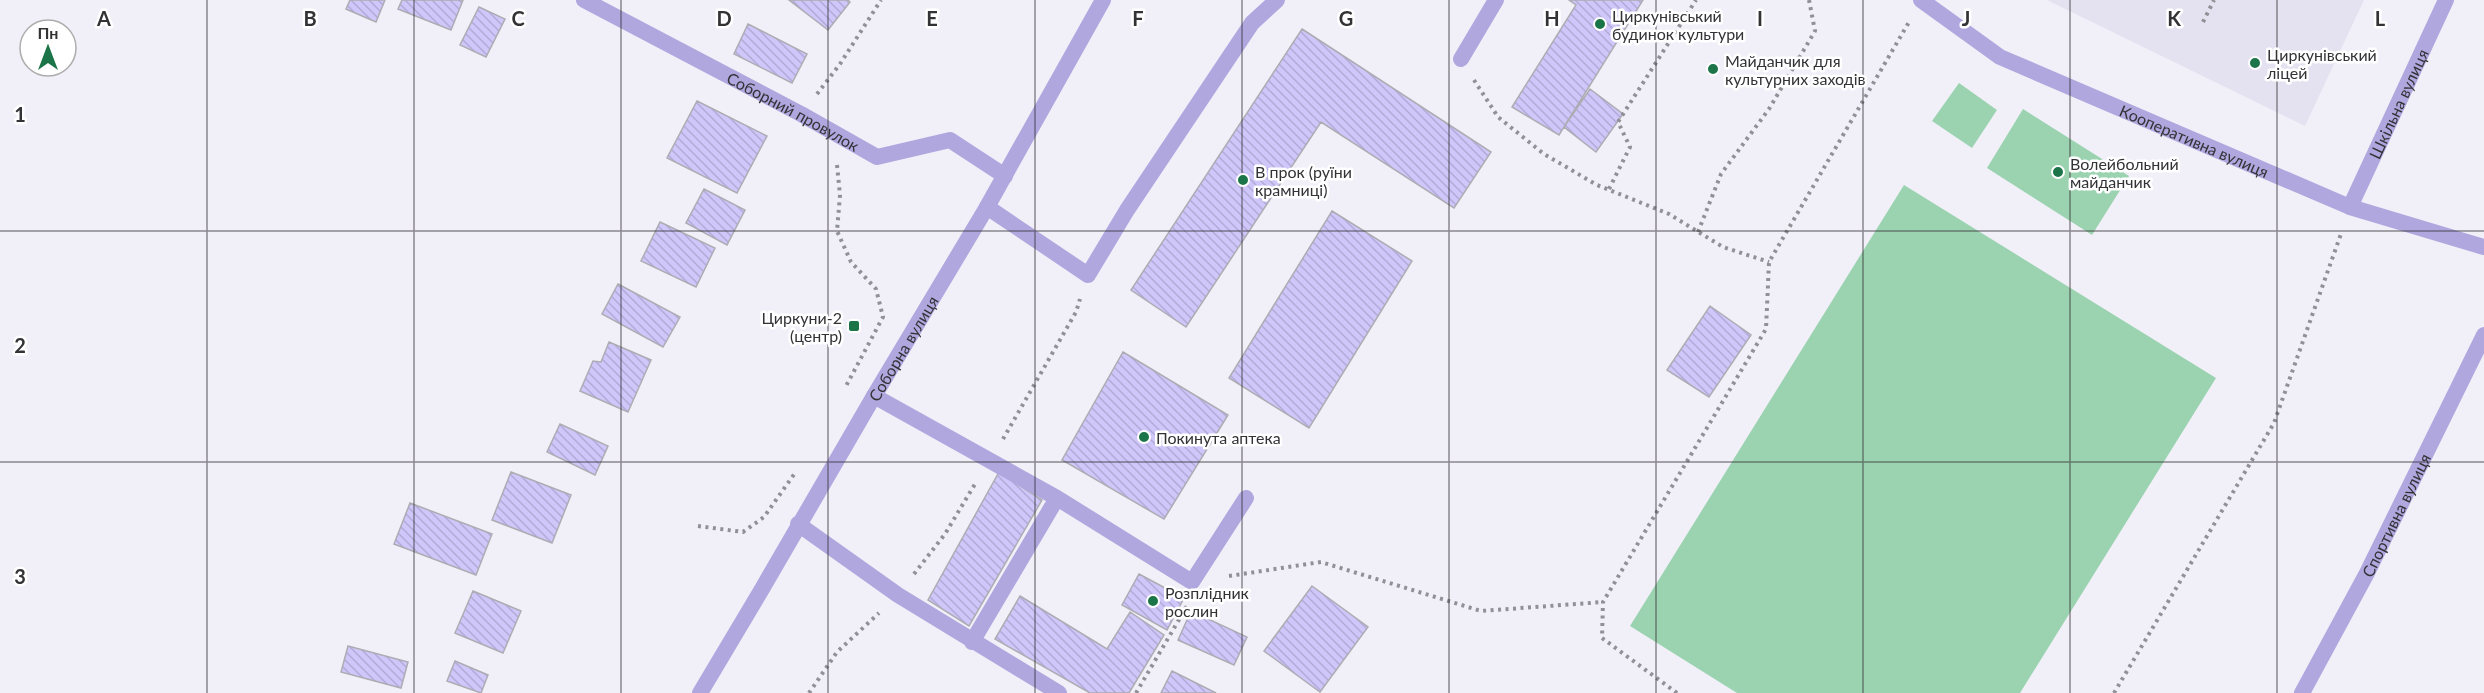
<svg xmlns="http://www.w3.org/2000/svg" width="2484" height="693" font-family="Lato,sans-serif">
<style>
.built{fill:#e4e2f0}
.pitch{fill:#9bd3b1}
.building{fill:url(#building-back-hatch);stroke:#adacb3;stroke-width:1.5}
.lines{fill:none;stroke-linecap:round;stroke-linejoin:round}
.path{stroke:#919096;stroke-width:4;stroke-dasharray:3 4.5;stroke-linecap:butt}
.service{stroke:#b1a7df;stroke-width:16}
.minor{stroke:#b1a7df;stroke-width:16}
.tertiary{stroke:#b1a7df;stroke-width:16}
.grid{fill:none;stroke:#333235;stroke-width:1.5;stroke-opacity:0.55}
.poi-dot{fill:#1b7549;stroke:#fff;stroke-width:2}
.labels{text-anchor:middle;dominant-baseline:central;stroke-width:5;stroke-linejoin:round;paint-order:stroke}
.poi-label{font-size:16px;fill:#333235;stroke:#fff;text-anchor:start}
.street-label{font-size:16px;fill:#333235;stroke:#fff}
.grid-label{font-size:20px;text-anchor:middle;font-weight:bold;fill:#333235;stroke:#fff;stroke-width:5;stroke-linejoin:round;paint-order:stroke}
</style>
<defs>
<pattern id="building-back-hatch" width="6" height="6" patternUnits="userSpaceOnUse" patternTransform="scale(1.5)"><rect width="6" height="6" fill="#cfc6fa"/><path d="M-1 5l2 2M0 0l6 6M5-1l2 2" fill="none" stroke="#b2abd7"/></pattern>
</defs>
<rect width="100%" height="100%" fill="#f1f0f8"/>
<path class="built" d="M2047,0H2364L2305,126Z"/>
<path class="pitch" d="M1959,83L1997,110L1972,148L1932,121Z
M2023,109L2129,176L2092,235L1987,168Z
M1904,185L2216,378L2020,693H1737L1630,626Z"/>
<path class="building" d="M350,0H385L376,22L346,9Z
M402,0H463L451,30L398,9Z
M789,0H848L850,2L828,30Z
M1569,0H1643L1559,135L1512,107L1576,5Z
M479,7L505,19L486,57L460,45Z
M748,24L807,54L792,83L734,54Z
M1302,29L1491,152L1454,208L1321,122L1186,327L1131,290Z
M1590,89L1623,114L1596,152L1564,127Z
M697,101L767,136L737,193L667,158Z
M704,189L745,210L727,245L686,223Z
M1332,211L1412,261L1309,428L1229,378Z
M660,222L715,248L696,287L641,261Z
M618,284L680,317L663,347L602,314Z
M1710,306L1751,335L1709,397L1667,370Z
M609,342L651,360L628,412L580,391L593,361L601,362Z
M1123,352L1228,415L1164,519L1062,460Z
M560,424L608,446L595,475L547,452Z
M511,472L571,495L552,543L492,520Z
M999,472L1042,500L969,626L928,600Z
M410,503L492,534L476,575L394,544Z
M1139,574L1184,598L1167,630L1122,605Z
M1312,586L1368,627L1320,692L1264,651Z
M473,591L521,611L503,653L455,633Z
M1020,596L1107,649L1130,612L1164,635L1129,693H1090L995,639Z
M1191,611L1247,637L1234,665L1178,640Z
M348,646L408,662L401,688L341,672Z
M455,661L488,675L481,693L447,681Z
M1172,671L1216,693H1161Z"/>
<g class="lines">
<path class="path" d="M2203,22L2214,0
M1474,80L1498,117L1544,154L1597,185L1669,214L1723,247L1769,262
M817,94L840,64L881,0
M837,165L840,195L837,231L851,262L876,289L883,317L846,386
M1609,189L1630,147L1618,122L1696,0
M1698,232L1721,174L1769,109L1815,31L1809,0
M1003,439L1076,312L1080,299
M698,526L743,532L764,517L795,473
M914,574L945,534L975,484
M1229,576L1321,562L1481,611L1603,602
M809,693L837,652L879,613
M1136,693L1187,606
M1677,693L1602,638L1603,602L1766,329L1769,262L1909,22
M2114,693L2274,423L2342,231"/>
<path class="service" d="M1461,59L1496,0
M987,207L1088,275L1127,210L1252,23L1277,0
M874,396L1057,498L972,642
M1057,498L1192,582L1246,498
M798,524L898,595L1059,693"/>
<g class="minor">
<path id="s1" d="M584,0L801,114L877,157L950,140L1005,176"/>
<path id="s2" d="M1921,0L2000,57L2350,207L2484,247"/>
<path id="s3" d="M2350,207L2446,0"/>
<path id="s4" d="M2302,693L2367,573L2484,335"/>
</g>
<path class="tertiary" id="s5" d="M700,693L762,589L874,396L987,207L1103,0"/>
</g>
<path class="grid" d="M207,0V693M414,0V693M621,0V693M828,0V693M1035,0V693M1242,0V693M1449,0V693M1656,0V693M1863,0V693M2070,0V693M2277,0V693M0,231H2484M0,462H2484"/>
<g class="poi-dot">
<circle cx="1600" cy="24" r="6"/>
<circle cx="2255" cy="63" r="6"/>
<circle cx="1713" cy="69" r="6"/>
<circle cx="2058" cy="172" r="6"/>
<circle cx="1243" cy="180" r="6"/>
<rect x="848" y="320" width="12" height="12" rx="3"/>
<circle cx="1144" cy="437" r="6"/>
<circle cx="1153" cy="601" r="6"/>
</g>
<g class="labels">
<g class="poi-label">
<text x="1612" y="15">Циркунівський<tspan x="1612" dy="18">будинок культури</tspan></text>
<text x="2267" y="54">Циркунівський<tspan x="2267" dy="18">ліцей</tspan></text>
<text x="1725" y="60">Майданчик для<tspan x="1725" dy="18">культурних заходів</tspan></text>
<text x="2070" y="163">Волейбольний<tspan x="2070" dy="18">майданчик</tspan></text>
<text x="1255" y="171">В прок (руїни<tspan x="1255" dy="18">крамниці)</tspan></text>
<text x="842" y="317" text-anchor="end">Циркуни-2<tspan x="842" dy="18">(центр)</tspan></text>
<text x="1156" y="437">Покинута аптека</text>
<text x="1165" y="592">Розплідник<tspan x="1165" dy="18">рослин</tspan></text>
</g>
<g class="street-label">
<text stroke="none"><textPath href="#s3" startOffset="114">Шкільна вулиця</textPath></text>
<text stroke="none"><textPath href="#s1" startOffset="237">Соборний провулок</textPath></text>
<text stroke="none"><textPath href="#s2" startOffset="309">Кооперативна вулиця</textPath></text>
<text stroke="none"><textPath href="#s5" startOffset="400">Соборна вулиця</textPath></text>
<text stroke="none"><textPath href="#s4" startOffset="201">Спортивна вулиця</textPath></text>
</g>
</g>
<g class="grid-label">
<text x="104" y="26">A</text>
<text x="310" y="26">B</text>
<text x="518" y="26">C</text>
<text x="724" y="26">D</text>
<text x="932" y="26">E</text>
<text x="1138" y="26">F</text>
<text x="1346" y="26">G</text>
<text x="1552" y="26">H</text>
<text x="1760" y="26">I</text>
<text x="1966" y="26">J</text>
<text x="2174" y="26">K</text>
<text x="2380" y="26">L</text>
<text x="20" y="122">1</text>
<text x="20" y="353">2</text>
<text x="20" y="584">3</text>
</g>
<g transform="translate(48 48)"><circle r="28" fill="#ffffff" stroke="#adadae" stroke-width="1.5"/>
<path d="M0-4.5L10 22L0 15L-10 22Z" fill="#1b7549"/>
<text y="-9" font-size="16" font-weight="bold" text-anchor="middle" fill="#333235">Пн</text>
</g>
</svg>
